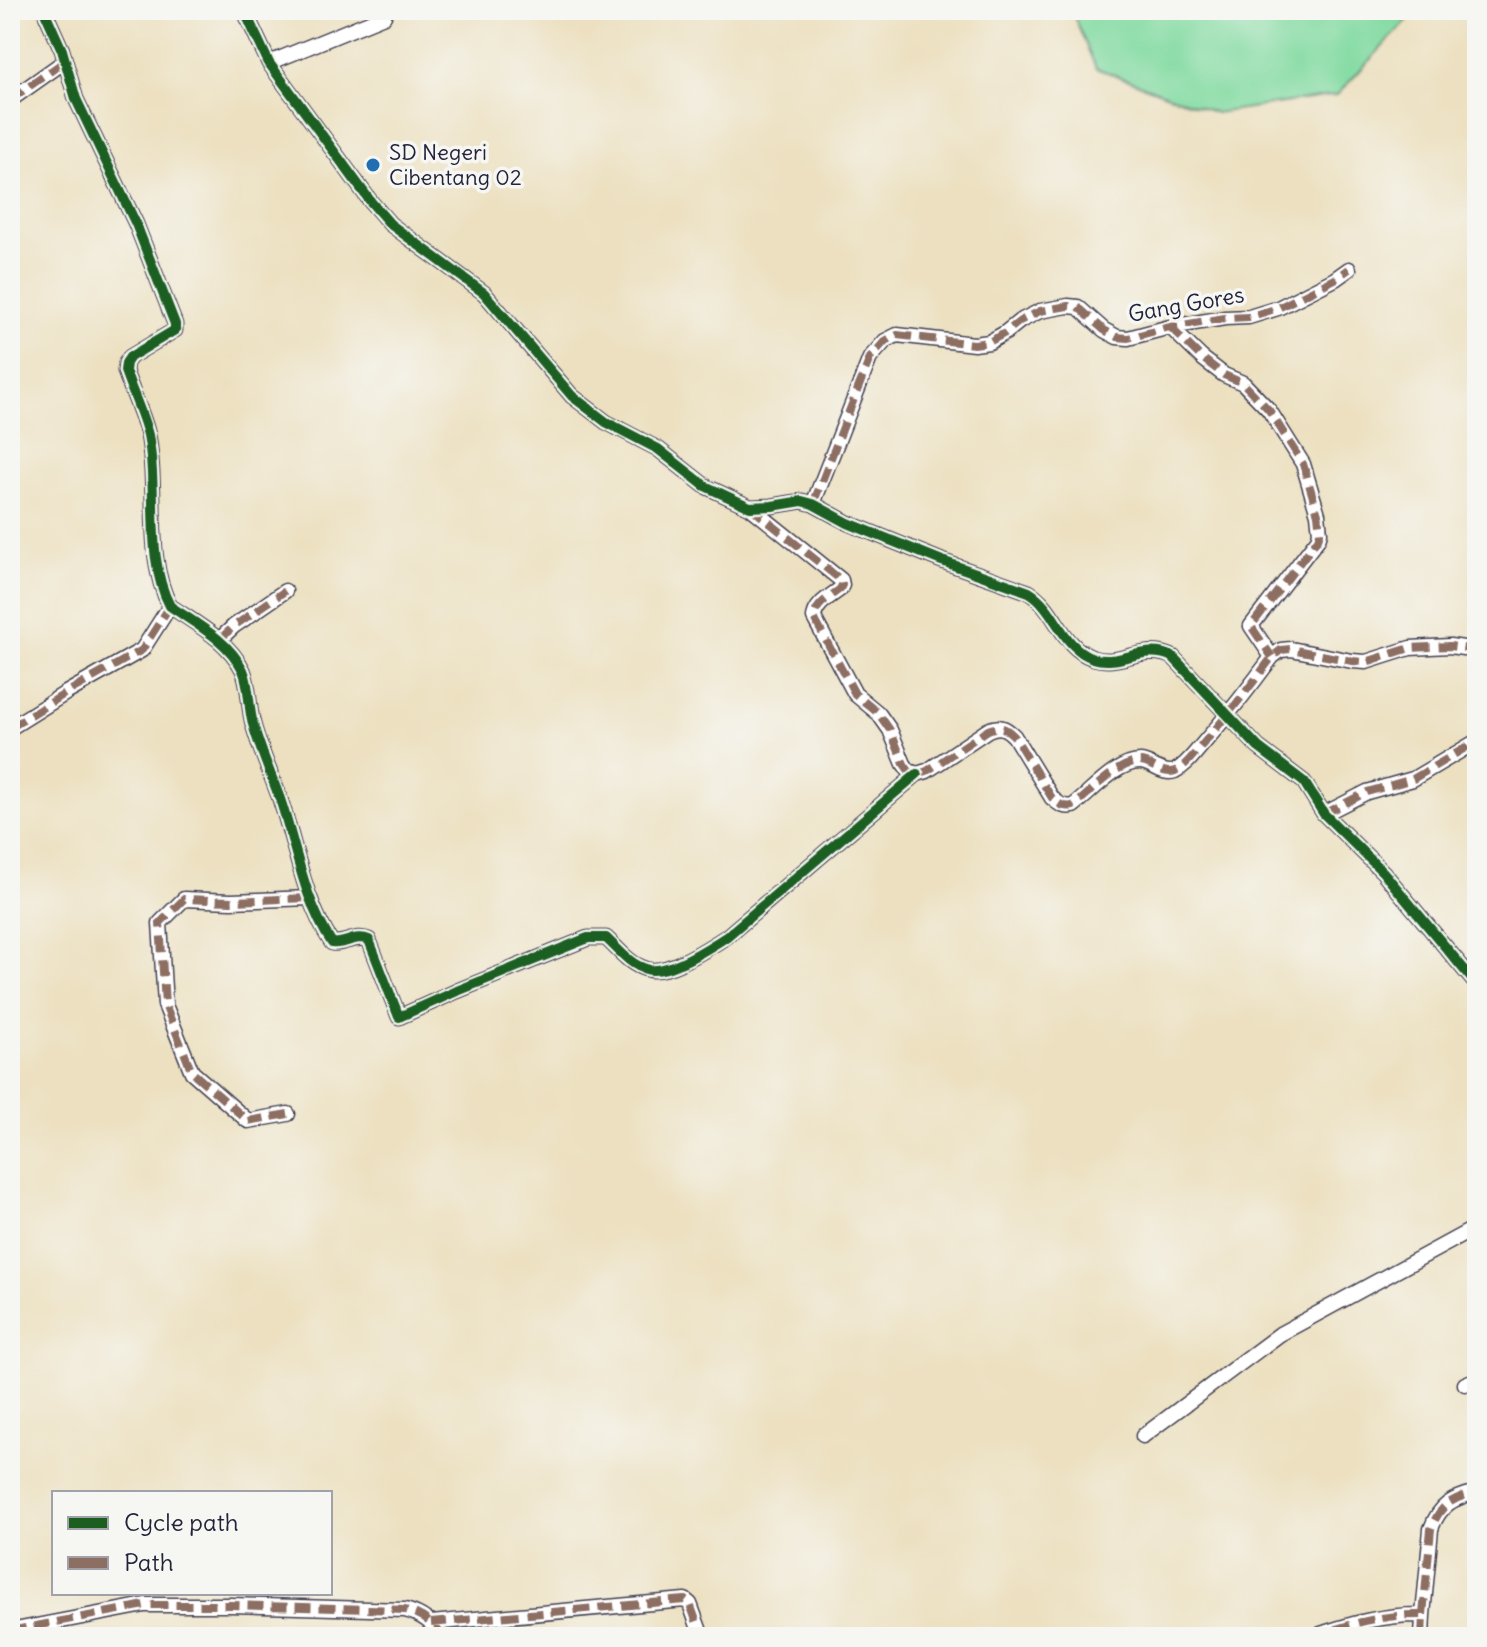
<svg xmlns="http://www.w3.org/2000/svg" width="1487" height="1647" font-family="Delius,sans-serif">
<style>
.green{fill:#81daa0;stroke:#527e6e;stroke-width:2}
.lines{fill:none;stroke-linecap:round;stroke-linejoin:round}
.street-casing{stroke:#403e4f;stroke-width:17}
.street{stroke:#fff;stroke-width:14}
.quiet{stroke:#8d6e63;stroke-width:8;stroke-dasharray:16 8;stroke-linecap:butt}
.cycleway-casing{stroke:#f6f6f2;stroke-width:15}
.cycleway{stroke:#1b5e20;stroke-width:10}
.poi-dot{fill:#1f6fb2;stroke:#f6f6f2;stroke-width:3}
.labels{text-anchor:middle;dominant-baseline:central;stroke-width:7;stroke-linejoin:round;paint-order:stroke}
.poi-label{font-size:22px;fill:#22223b;stroke:#f6f6f2;text-anchor:start}
.street-label{font-size:22px;fill:#22223b;stroke:#f6f6f2}
</style>
<rect width="100%" height="100%" fill="#f6f6f2"/>
<filter id="ink" filterUnits="userSpaceOnUse"><feTurbulence type="fractalNoise" baseFrequency=".0125" numOctaves="2"/><feDisplacementMap in="SourceGraphic" scale="16" xChannelSelector="R" yChannelSelector="G"/><feConvolveMatrix kernelMatrix="1 2 1 2 8 2 1 2 1" color-interpolation-filters="sRGB"/></filter>
<filter id="wash" filterUnits="userSpaceOnUse"><feTurbulence type="fractalNoise" baseFrequency=".006" numOctaves="4" result="noise"/><feDisplacementMap in="SourceGraphic" scale="32" xChannelSelector="R" yChannelSelector="G"/><feGaussianBlur stdDeviation="1.8" result="paint"/><feColorMatrix in="noise" values="0 0 0 0 0 0 0 0 0 0 0 0 0 0 0 0 0 1.4 0 .05"/><feComposite in="paint" operator="in"/></filter>
<g filter="url(#wash)">
<rect width="100%" height="100%" fill="#ece0c0"/>
<path class="green" d="M1071,10H1417L1337,95L1216,113L1096,68Z"/>
</g>
<g filter="url(#ink)">
<g class="lines">
<defs>
<path id="street" d="M44,10L62,50L76,99L136,224L175,324V330L130,357L126,363L125,371C132,392 143,414 148,435C159,490 144,557 170,606C196,624 228,640 243,670C250,686 248,707 253,724C260,750 271,774 280,799C296,846 304,901 332,943C345,945 356,934 369,940L399,1017L457,991L588,938H606C618,949 629,964 646,969C667,976 708,948 726,937L917,774
M244,10L269,63L371,202L390,224L484,293L572,396L606,422L658,449L705,486L750,507L772,506L802,501L813,504L848,523L942,561L1029,592C1056,608 1061,647 1093,658C1122,667 1142,643 1173,657L1258,747L1304,782L1324,814L1383,872L1477,985
M269,63L384,16
M10,100L65,61
M1170,327L1202,358L1224,375L1243,383L1269,410L1303,464L1318,514L1320,533L1318,539L1251,626L1272,657
M813,504L870,358L885,341L897,335L974,344L989,342L1005,333L1020,321L1040,311L1068,306L1078,307L1104,330L1117,337L1128,338L1170,327L1225,318L1249,317L1278,308L1335,279L1349,269
M750,507L841,580L842,585L840,589C830,597 815,604 814,618L855,694L878,713L890,730L904,764L909,771L917,774L927,771L988,730C1000,725 1005,727 1014,736L1052,798C1059,804 1063,808 1073,806C1091,793 1116,762 1140,762C1151,762 1163,776 1175,771C1186,766 1194,754 1202,745C1227,716 1250,687 1272,657L1281,650L1291,649L1352,661L1366,662L1410,648L1450,646L1477,650
M219,640L234,626L285,591
M10,728L66,693L142,650L170,606
M1324,814L1367,792L1413,779L1477,741
M288,1114L248,1121L192,1072L165,1005L160,923L184,899L231,901L310,898
M1465,1384L1477,1379
M1143,1436L1280,1334L1477,1227
M1423,1615L1431,1529C1440,1504 1453,1498 1477,1492
M431,1623L685,1600L690,1604L702,1637
M10,1631L145,1605H231L405,1610C424,1615 431,1623 444,1637
M1312,1637C1349,1624 1384,1614 1423,1615L1422,1637"/>
</defs>
<use href="#street" class="street-casing"/>
<use href="#street" class="street"/>
<path class="quiet" d="M10,100L65,61
M1170,327L1202,358L1224,375L1243,383L1269,410L1303,464L1318,514L1320,533L1318,539L1251,626L1272,657
M813,504L870,358L885,341L897,335L974,344L989,342L1005,333L1020,321L1040,311L1068,306L1078,307L1104,330L1117,337L1128,338L1170,327L1225,318L1249,317L1278,308L1335,279L1349,269
M750,507L841,580L842,585L840,589C830,597 815,604 814,618L855,694L878,713L890,730L904,764L909,771L917,774L927,771L988,730C1000,725 1005,727 1014,736L1052,798C1059,804 1063,808 1073,806C1091,793 1116,762 1140,762C1151,762 1163,776 1175,771C1186,766 1194,754 1202,745C1227,716 1250,687 1272,657L1281,650L1291,649L1352,661L1366,662L1410,648L1450,646L1477,650
M219,640L234,626L285,591
M10,728L66,693L142,650L170,606
M1324,814L1367,792L1413,779L1477,741
M288,1114L248,1121L192,1072L165,1005L160,923L184,899L231,901L310,898
M1423,1615L1431,1529C1440,1504 1453,1498 1477,1492
M431,1623L685,1600L690,1604L702,1637
M10,1631L145,1605H231L405,1610C424,1615 431,1623 444,1637
M1312,1637C1349,1624 1384,1614 1423,1615L1422,1637"/>
<defs>
<path id="cycleway" d="M44,10L62,50L76,99L136,224L175,324V330L130,357L126,363L125,371C132,392 143,414 148,435C159,490 144,557 170,606C196,624 228,640 243,670C250,686 248,707 253,724C260,750 271,774 280,799C296,846 304,901 332,943C345,945 356,934 369,940L399,1017L457,991L588,938H606C618,949 629,964 646,969C667,976 708,948 726,937L917,774
M244,10L269,63L371,202L390,224L484,293L572,396L606,422L658,449L705,486L750,507L772,506L802,501L813,504L848,523L942,561L1029,592C1056,608 1061,647 1093,658C1122,667 1142,643 1173,657L1258,747L1304,782L1324,814L1383,872L1477,985"/>
</defs>
<use href="#cycleway" class="cycleway-casing"/>
<use href="#cycleway" class="cycleway"/>
</g>
</g>
<circle class="poi-dot" cx="373" cy="165" r="8"/>
<g class="labels">
<g class="poi-label">
<text x="389" y="152">SD Negeri<tspan x="389" dy="25">Cibentang 02</tspan></text>
</g>
<g class="street-label">
<text transform="translate(1186 304) rotate(-10)">Gang Gores</text>
</g>
</g>
<rect width="1487" height="1647" fill="none" stroke="#f6f6f2" stroke-width="40"/>
<rect x="52" y="1491" width="280" height="104" fill="#f6f6f2" stroke="#a1a1a9" stroke-width="2"/>
<rect x="68" y="1517" width="40" height="12" fill="#1b5e20" stroke="#a1a1a9" stroke-width="2"/>
<text x="124" y="1531" font-size="24" fill="#22223b">Cycle path</text>
<rect x="68" y="1557" width="40" height="12" fill="#8d6e63" stroke="#a1a1a9" stroke-width="2"/>
<text x="124" y="1571" font-size="24" fill="#22223b">Path</text>
</svg>
